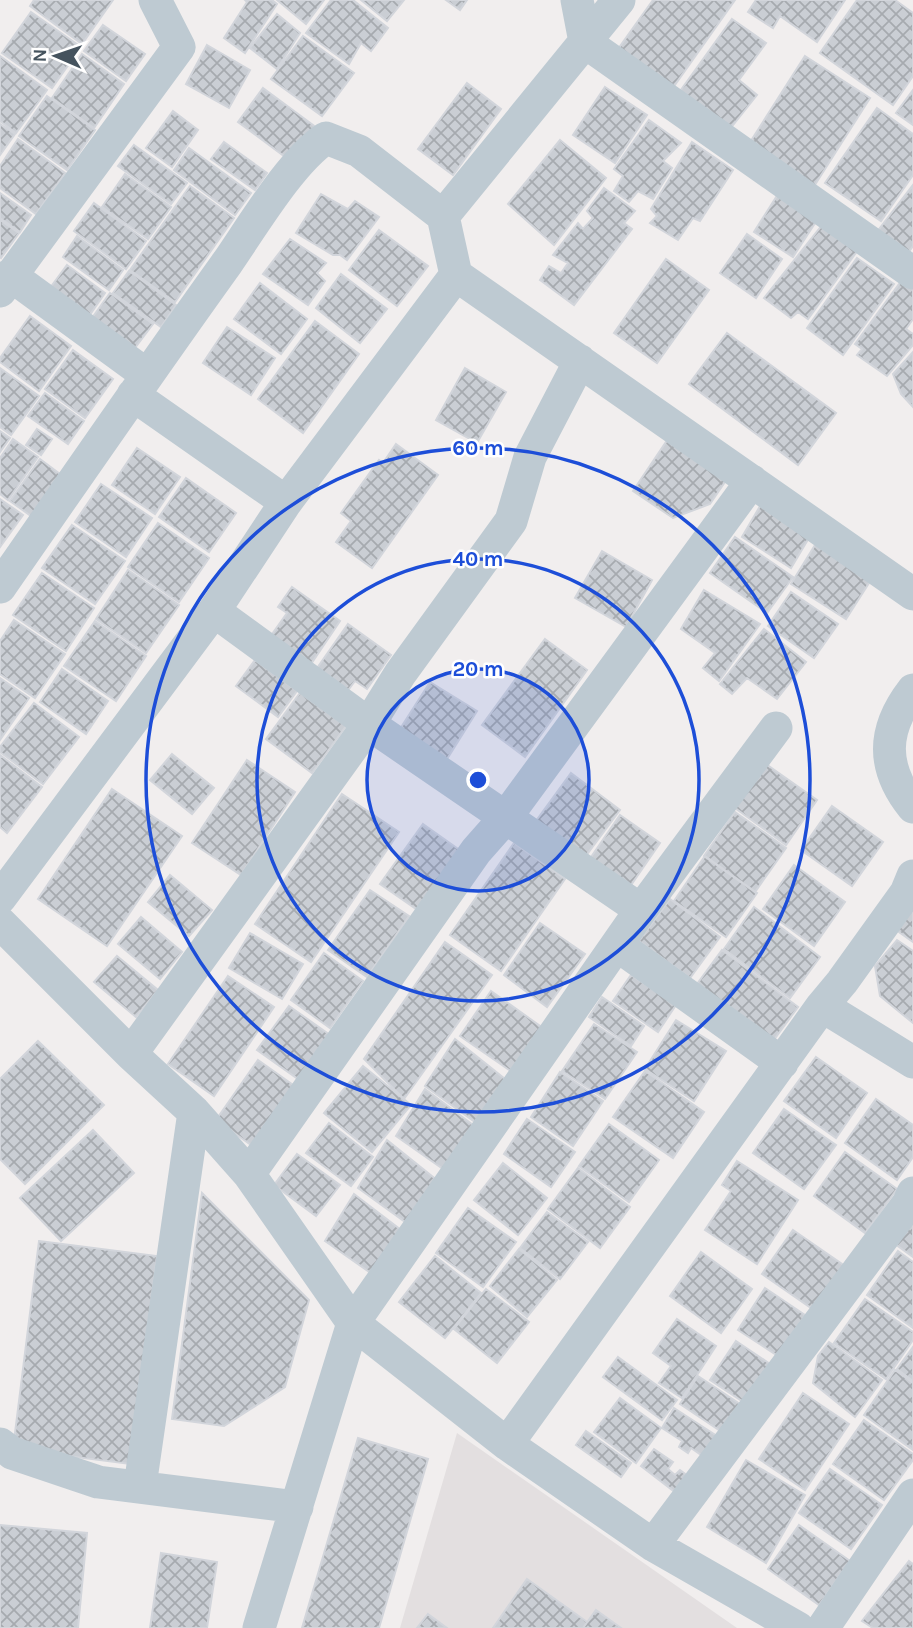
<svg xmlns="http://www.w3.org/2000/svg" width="913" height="1628" font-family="Karla,sans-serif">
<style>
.education{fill:#e3dfe0}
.building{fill:url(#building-cross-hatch);stroke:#d2d5db;stroke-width:2}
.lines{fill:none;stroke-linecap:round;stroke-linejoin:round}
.minor{stroke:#becad2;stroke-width:33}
.ring{fill:none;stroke:#1d4ed8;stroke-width:3.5}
.centre{fill:#1d4ed8;stroke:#fff;stroke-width:3.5}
.ring-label{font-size:21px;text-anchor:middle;font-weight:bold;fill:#1d4ed8;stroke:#fff;stroke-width:5;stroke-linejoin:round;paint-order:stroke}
</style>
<defs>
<pattern id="building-cross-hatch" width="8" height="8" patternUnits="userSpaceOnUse" patternTransform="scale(1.75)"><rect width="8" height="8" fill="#caced4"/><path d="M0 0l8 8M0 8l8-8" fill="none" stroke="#a6aaaf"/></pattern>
</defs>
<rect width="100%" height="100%" fill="#f1eeee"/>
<path class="education" d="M457,1433L737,1628H400Z"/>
<path class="building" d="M34,0H113L82,44L30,6Z
M245,0H272L277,4L245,53L224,38L247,2Z
M277,0H324L306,24Z
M331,0H353L388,28L371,51L361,43L349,64L306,33Z
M361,0H404L387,21Z
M446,0H467L460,10Z
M653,0H735L672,89L618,49Z
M756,0H845L817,42L780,16L773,28L748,12Z
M857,0H895L913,13V76L893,105L820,53Z
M31,12L81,47L52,88L2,53Z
M277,14L300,33L277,69L250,48Z
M732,19L766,43L739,80L757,95L730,129L678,94Z
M103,25L145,54L126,81L84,51Z
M303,36L354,73L322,116L271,79Z
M207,45L250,70L229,108L186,84Z
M82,54L124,84L94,128L52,98Z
M0,56L47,90L16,133L0,121Z
M805,56L870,98L813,188L747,147Z
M467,83L501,109L453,175L418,149Z
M605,87L647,115L615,163L573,135Z
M263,88L321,131L296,165L238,122Z
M913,90V125L896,113Z
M47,96L95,130L67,170L19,136Z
M877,108L913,134V175L881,221L825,183Z
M173,111L198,130L172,167L146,148Z
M649,120L681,143L663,161L672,168L653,199L638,191L629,202L614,191L623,176L614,169Z
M0,124L15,134L0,155Z
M18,139L65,173L36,214L0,188V166Z
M560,140L606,178L554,245L508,204Z
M224,142L267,173L255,190L211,159Z
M692,142L733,170L700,221L693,218L678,240L650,223L657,216L651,209Z
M134,145L187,183L171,204L118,166Z
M189,148L251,193L235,215L174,170Z
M125,174L171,207L148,239L102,207Z
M913,185V246L906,256L876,233Z
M190,186L234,218L175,302L130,270Z
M604,188L635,211L624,223L632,229L574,305L540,280L549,266L561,273L568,263L553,255L578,223L583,229L593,218L587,211Z
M780,191L819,217L793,257L754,232Z
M0,193L31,215L20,232L0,218Z
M321,194L348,209L355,201L379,217L347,260L340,255H333L296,233Z
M94,203L146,241L126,269L74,231Z
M0,220L19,233L1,258L0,257Z
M823,224L858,250L808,319L798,312L791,318L764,298Z
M379,230L428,266L397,306L349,270Z
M747,234L782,259L756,298L720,273Z
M77,236L123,270L109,290L63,257Z
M290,239L326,263L317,273L325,281L308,305L263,274Z
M857,258L894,284L843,355L807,328Z
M666,259L709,290L657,363L614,333Z
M67,265L105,293L89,316L50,288Z
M129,271L176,305L161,327L113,293Z
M341,274L387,309L360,343L316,308Z
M902,280L913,288V319L906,329L913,334V345L887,376L857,355L862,349L855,344Z
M260,283L307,319L281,354L234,319Z
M110,293L153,324L135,348L92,318Z
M30,316L71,346L39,391L0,362V358Z
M315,321L359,354L303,433L258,399Z
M227,327L275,358L251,395L203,363Z
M727,333L836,413L798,465L689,384Z
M73,350L113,379L85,418L45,389Z
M913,352V407L901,394L893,374Z
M0,368L39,396L11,435L0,427Z
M465,368L506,392L477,443L436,420Z
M45,393L84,421L68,444L28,416Z
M37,429L52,439L41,455L26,445Z
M0,431L10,438L0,452Z
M13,439L38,457L8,500L0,494V458Z
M668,439L727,479L710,504L673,518L633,491Z
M396,444L438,475L372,568L336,542L351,521L341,513L379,460L383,463Z
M137,448L180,477L155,514L112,485Z
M40,459L60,474L31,516L10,501Z
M186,478L236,513L209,552L159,517Z
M101,484L152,518L126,557L75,522Z
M0,499L23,515L0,547Z
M763,501L813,531L791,568L742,537Z
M158,523L209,558L179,602L128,567Z
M72,525L125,561L95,604L42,568Z
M735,537L793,577L767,613L710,573Z
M820,537L876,572L846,619L791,584Z
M602,551L652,580L626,627L575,598Z
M128,570L179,605L146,653L96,619Z
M42,573L94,608L66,651L13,615Z
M292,587L340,621L311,664L270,637L287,613L278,607Z
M704,590L760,624L719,681L703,668L715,653L681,629Z
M791,592L838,624L814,658L768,626Z
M14,620L65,654L35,698L0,674V641Z
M95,621L146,656L116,701L64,666Z
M348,624L391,655L367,689L355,681L346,693L315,671Z
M764,629L806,662L777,699L747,678L732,694L720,684Z
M545,639L587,670L525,757L482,725Z
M255,660L297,691L278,717L236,686Z
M62,669L108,701L86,734L40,702Z
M0,678L29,698L0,740Z
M430,682L477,711L447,759L400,729Z
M300,693L346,726L312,773L266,739Z
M34,703L79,737L43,784L0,752V747Z
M172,754L214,788L192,814L150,780Z
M0,755L42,787L7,833L0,827Z
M247,760L295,792L241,875L192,843Z
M766,764L817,800L786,845L735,808Z
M571,773L620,810L582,861L533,825Z
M112,789L182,836L107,946L38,899Z
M342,794L399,832L311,962L255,924Z
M832,806L883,842L852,886L801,850Z
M735,812L786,848L755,892L704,856Z
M620,815L660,843L629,888L589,860Z
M423,824L461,851L419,911L380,884Z
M514,843L565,879L501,971L450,935Z
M705,856L757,893L726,937L674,901Z
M794,865L845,902L814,946L763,909Z
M170,875L212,910L189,936L148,902Z
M370,890L409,916L367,977L328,950Z
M670,899L720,937L690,978L639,941Z
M913,904V942L896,930Z
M754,907L820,957L790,998L724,949Z
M141,917L182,952L160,979L118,944Z
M540,923L585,954L547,1007L504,975Z
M250,933L303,964L282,999L229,968Z
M897,940L913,951V1023L880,996L875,966Z
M445,942L492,975L404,1099L364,1059Z
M722,950L798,1007L773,1041L697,984Z
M324,953L363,981L330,1028L291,1000Z
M117,956L158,990L136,1017L94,982Z
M631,975L676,1005L658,1032L613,1001Z
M228,976L274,1007L214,1096L168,1064Z
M491,991L543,1028L512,1072L460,1036Z
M602,997L644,1026L631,1046L589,1017Z
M289,1006L330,1035L298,1079L257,1050Z
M676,1020L726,1051L694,1101L645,1069Z
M594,1024L637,1052L605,1099L562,1071Z
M455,1039L505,1079L475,1122L425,1086Z
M38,1041L104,1105L25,1184L0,1159V1079Z
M816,1057L867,1093L836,1138L784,1101Z
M258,1060L296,1087L254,1147L216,1120Z
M363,1066L411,1105L372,1152L324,1113Z
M645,1071L704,1112L673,1158L613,1117Z
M560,1072L603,1101L573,1146L531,1117Z
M425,1089L477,1128L446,1171L396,1136Z
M876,1099L913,1125V1157L897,1180L845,1143Z
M784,1109L836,1145L804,1189L753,1153Z
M527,1119L575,1152L551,1187L504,1154Z
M329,1123L373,1157L351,1186L306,1153Z
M609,1124L659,1160L629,1202L579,1166Z
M93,1130L134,1173L61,1241L20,1198Z
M387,1140L438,1181L408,1224L358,1188Z
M845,1152L897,1189L865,1233L814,1196Z
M297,1154L340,1185L316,1216L274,1185Z
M737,1161L798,1200L757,1264L705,1230L731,1191L722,1185Z
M503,1163L547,1198L518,1235L474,1200Z
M578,1168L630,1207L600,1248L548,1209Z
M202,1193L309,1300L285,1387L224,1426L172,1419Z
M354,1194L405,1233L375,1276L325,1241Z
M468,1208L516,1242L483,1287L436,1253Z
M547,1212L588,1242L560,1279L520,1248Z
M913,1219V1257L895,1244Z
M793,1230L845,1266L814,1310L762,1274Z
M39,1241L157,1256L130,1464L13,1449Z
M519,1249L557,1280L527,1317L490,1286Z
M898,1251L913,1262V1328L867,1295Z
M701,1252L752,1289L721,1333L670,1296Z
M435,1256L481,1293L445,1338L399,1302Z
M765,1288L805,1315L778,1356L738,1330Z
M486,1289L529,1322L497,1363L454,1329Z
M865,1299L913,1332V1340L886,1379L834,1343Z
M677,1319L716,1346L682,1398L659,1383L671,1366L653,1353Z
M736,1341L773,1366L748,1405L710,1380Z
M829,1342L882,1380L855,1417L813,1383L818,1356Z
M913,1347V1381L897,1369Z
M618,1357L677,1400L662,1420L603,1377Z
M895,1370L913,1383V1450L864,1415Z
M698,1376L746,1408L728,1436L680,1404Z
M803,1393L849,1424L805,1490L759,1459Z
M620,1398L661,1428L636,1463L594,1432Z
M674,1408L717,1436L704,1457L691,1448L688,1453L679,1447L682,1441L662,1428Z
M864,1420L913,1454V1460L884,1500L833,1464Z
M586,1431L631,1463L621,1477L576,1445Z
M358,1438L428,1459L379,1628H302Z
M654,1449L673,1462L668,1469L675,1475L680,1470L692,1479L680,1496L641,1466Z
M746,1460L805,1495L766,1563L707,1527Z
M830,1469L882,1505L851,1549L799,1513Z
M0,1525L87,1533L78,1628H0Z
M799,1525L850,1561L819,1605L768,1569Z
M161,1553L217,1562L207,1628H150Z
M909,1561L913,1564V1628H873L862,1621Z
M527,1579L587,1622L583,1628H493Z
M596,1610L621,1628H583Z
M428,1614L447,1628H417Z"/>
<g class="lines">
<path class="minor" d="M577,0L585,42L913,273
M443,216L619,0
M10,275L147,375
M0,291L179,47L155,0
M133,395L286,502
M0,587C75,479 150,370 227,263C252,227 291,161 326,138L359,151L443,216L456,275L913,594
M214,611L369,724L641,910
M913,690C882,730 881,767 913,807
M0,898L214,611L286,502L456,275
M0,923L131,1054L194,1112L249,1174L353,1323L507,1444L653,1545L798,1628
M617,945L782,1063
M822,1006L913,1062
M131,1054L369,724L400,674L511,521L530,457L580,361
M249,1174L476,851L506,817L752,481
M0,1444L12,1453L98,1482L297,1507
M507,1444L822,1006L842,982L906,893L913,876
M140,1486L194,1112
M653,1545L908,1204L913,1193
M259,1628L353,1323L641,910L776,728
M823,1628L913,1495"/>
</g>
<circle cx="478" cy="780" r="111" fill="#1d4ed8" fill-opacity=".12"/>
<g class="ring">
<circle cx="478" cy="780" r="111"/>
<circle cx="478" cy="780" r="221"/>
<circle cx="478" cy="780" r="332"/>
</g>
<circle cx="478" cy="780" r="10" class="centre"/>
<g class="ring-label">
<text x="478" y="455">60 m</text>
<text x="478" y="566">40 m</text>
<text x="478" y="676">20 m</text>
</g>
<g transform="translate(56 56) rotate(272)" stroke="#ffffff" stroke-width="5" paint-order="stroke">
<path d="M0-5L12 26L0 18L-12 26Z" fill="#45535e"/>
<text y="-10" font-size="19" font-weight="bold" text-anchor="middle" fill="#45535e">N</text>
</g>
</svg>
